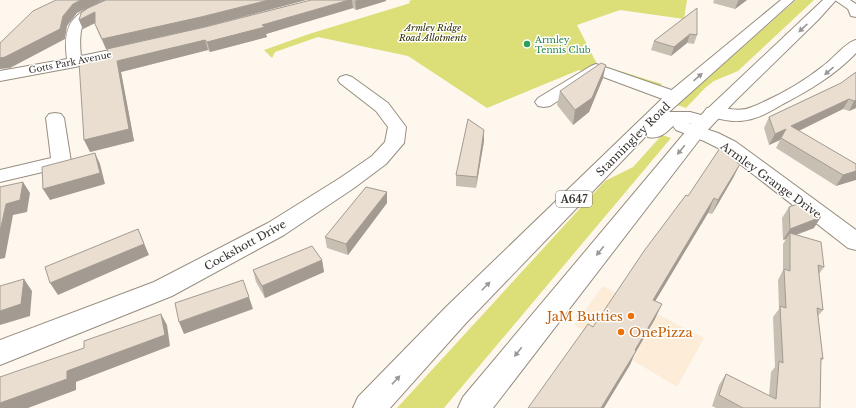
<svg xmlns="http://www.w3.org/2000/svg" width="856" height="408" font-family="'Libre Baskerville',serif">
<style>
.built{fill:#fdedd8}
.green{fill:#dcdf77}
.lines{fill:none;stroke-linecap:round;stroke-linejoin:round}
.minor-casing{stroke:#978d80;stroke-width:2}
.major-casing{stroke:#978d80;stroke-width:2}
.minor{fill:#fff;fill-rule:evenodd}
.major{fill:#fff;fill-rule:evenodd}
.wall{fill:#c8bfb3}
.shaded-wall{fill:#a39b92}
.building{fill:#e9ded0;stroke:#a39b92}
.oneway{fill:#9a9896}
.leisure-dot{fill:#2e9e5b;stroke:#fff;stroke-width:1.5}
.food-dot{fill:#e8710a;stroke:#fff;stroke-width:1.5}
.labels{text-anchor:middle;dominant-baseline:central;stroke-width:3;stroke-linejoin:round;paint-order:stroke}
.far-park-label{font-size:9px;font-style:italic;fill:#2c2c00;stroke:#fff}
.far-leisure-label{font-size:9px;fill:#27864d;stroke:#fff;text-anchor:start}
.far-street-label{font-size:9px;fill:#36322d;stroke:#fff}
.shield{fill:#fff;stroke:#72706c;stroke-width:1}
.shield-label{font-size:10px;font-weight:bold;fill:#36322d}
.street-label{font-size:11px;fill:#36322d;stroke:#fff}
.near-food-label{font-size:13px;fill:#c56008;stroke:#fff;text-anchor:end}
</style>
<rect width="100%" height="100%" fill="#fef7ee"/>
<path class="built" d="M603,286L704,338L677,387L574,325Z"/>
<path class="green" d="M412,0H687L684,19L620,10L577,25L597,64L662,84L652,93L579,70L487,108L408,56L318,37L275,52L272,58L264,50L309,34L404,5L410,3L409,1Z
M796,0H814L738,71L714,81L705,88L686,108L677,105Z
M662,135L671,138L444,408H397L605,181L633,167Z"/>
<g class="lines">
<defs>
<path id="minor" d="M106,0H122L120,3C111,7 89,13 84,22C79,31 80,47 81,56L139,44L144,45L146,48L144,51L75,67L0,81V71L67,59C62,22 74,13 106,0Z
M835,0H850L856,4V17L851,16L848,9Z
M856,40V53C835,75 810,90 783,104C770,112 756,120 740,121C729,122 717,118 707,116L704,112L707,108C722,105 736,114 752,107C776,97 802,83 823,66C833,59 846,42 856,40Z
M596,64L680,93L682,97L680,101L674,102L668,101L598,75L550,106L544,107L538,106L535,102L538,98L591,66Z
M346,75L352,77L388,103L406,127L404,143L386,164L354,188L284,235L172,296L0,365V340L154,282L268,223L340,178L372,156L385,142L388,127L376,111L340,83L338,80L340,77Z
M55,113L61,114L64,118L71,162L68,166L0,182V170L51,158L46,118L49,114Z
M682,121L718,133L736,142L856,230V250L848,248L722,150L704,141L676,130L673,126L676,122Z"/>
<path id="major" d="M781,0H794L669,112H690L701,115L823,0H836L818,20L735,101L703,135L493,408H458L463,397L692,124L677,122C668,130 662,140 648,137L647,135L466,323L390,408H353L358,397L446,307L668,93Z"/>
</defs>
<use href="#minor" class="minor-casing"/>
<use href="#major" class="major-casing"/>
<use href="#minor" class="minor"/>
<use href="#major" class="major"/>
</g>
<path class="wall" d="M106,0H306L204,27L106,49L99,34L95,23L83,29L79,20Z
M311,0H386V1L356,10L353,8L266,34L267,37L210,52L208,50L121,72L134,141L90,152L110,56L107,49L205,27Z
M714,0H747L735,9L713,3Z
M697,8V35L694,44L687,43L671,56L651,50L654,41Z
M856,72V108L849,111L843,109L799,131L856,164L836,186L776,148L780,140L769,145L764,128L769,117L841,83Z
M603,78L589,112L573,125L557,105L560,91Z
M484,130V141L476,188L456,186V175Z
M738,163L740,164L733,178L712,214L708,213L655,301V319L634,355L630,365L593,327L688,196Z
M387,192V203L348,255L327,248L325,237Z
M789,207L814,228L796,235L824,267L819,274L823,310L818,316L823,359L821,361L820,408H716L712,406L719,385L726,374L769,396L771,372L775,367L773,317L779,309L778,280L783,270V244L786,239L783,240L782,218Z
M322,260L324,272L265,298L256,282L253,270Z"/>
<path class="shaded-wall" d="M81,0H103L77,13L67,26L65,39L10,68L0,69V58L63,16L73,4Z
M269,0H306L204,27L106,49L102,39Z
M349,0H352L353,8L266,34L267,37L210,52L207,42L262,25Z
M357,0H386V1L356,10L355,1Z
M739,0H747L735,9L738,1Z
M95,12L99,21L83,29L79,20Z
M690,34L687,43L671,56L674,47Z
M205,40L208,50L121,72L134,141L90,152L84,140L117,61Z
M606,65L603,78L589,112L573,125L575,110Z
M849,99L843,109L786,137L791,126Z
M856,100V108L849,111L854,101Z
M786,129L780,140L769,145L775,134Z
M484,130V141L476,188L477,177Z
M95,153L100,164L105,184L50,200L43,189Z
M740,164L733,178L712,214L718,200Z
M856,171V180L836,186L843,175Z
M23,182L30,193L27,212L13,215L5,258L0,259V231L6,204Z
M387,192V203L348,255L346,244Z
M714,198L708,213L647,315L653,300Z
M821,217L814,228L790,237V233L786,239L783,240L790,229Z
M138,229L149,255L58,295L50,283Z
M322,260L324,272L265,298L262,286Z
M24,279L32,291L30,316L0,325V311Z
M249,297L253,309L184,334L179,322Z
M662,304L655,319L634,355L630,365L604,408H601Z
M161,314L167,325L170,346L76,382V390L28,408H0V403L67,371Z"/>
<path class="building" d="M56,0H81L73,4L63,16L60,29L5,57L0,58V43L33,11Z
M106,0H269L201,17L102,39L95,24V12L79,20L81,13L88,8Z
M311,0H349L262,25L265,27L207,42L205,40L117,61L129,129L84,140L79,62L110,56L107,49L205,27Z
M697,8V35L690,34L674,47L654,41Z
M601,63L606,65L592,98L575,110L560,91Z
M856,72V100L854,101L849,99L791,126L856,164V171L843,175L781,138L786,129L775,134L769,117L841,83Z
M468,119L484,130L477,177L456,175Z
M720,148L741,156L737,163L740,164L718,200L714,198L653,300L662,304L635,350L636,351L601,408H528L588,324L593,327L644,251L686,195L688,196Z
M95,153L100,173L43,189L42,167Z
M23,182L20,200L6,204L0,231V187Z
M366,187L387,192L346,244L325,237Z
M800,203L821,217L790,229L789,207Z
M138,229L144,244L50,283L45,267Z
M790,233L821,242L824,267L818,265L823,310L817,308L823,359L821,358L820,408H743L719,395L726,374L776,399L779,361L783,363L780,306L786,308L784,269L790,271Z
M312,246L322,260L262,286L253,270Z
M24,279L21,304L0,311V286Z
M243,280L249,297L179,322L175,303Z
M161,314L165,335L67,371V379L0,403V377L84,348V341Z"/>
<defs><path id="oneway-solid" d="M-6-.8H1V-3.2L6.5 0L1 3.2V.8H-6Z"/></defs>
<g class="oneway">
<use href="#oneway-solid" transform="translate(803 28) rotate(137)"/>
<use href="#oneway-solid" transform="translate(829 71) rotate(140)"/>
<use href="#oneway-solid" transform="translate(698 77) rotate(-41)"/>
<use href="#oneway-solid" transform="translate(681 150) rotate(129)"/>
<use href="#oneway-solid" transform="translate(600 251) rotate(129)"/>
<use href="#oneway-solid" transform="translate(486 286) rotate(-45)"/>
<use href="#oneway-solid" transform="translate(518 352) rotate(128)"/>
<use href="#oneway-solid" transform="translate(396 380) rotate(-47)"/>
</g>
<circle class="leisure-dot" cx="527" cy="44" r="4"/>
<g class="food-dot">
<circle cx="631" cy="316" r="4"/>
<circle cx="621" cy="332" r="4"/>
</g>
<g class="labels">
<g class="far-park-label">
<text x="433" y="27">Armley Ridge<tspan x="433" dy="10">Road Allotments</tspan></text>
</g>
<g class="far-leisure-label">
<text x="535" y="39">Armley<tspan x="535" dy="10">Tennis Club</tspan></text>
</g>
<g class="far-street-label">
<text transform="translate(70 62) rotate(-11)">Gotts Park Avenue</text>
</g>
<rect class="shield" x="556" y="191" width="36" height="16" rx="3"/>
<g class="shield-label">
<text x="574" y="199">A647</text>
</g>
<g class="street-label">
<text transform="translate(633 139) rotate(-45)">Stanningley Road</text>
<text transform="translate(771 180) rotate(36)">Armley Grange Drive</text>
<text transform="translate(245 245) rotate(-29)">Cockshott Drive</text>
</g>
<g class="near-food-label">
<text x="623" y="316">JaM Butties</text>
<text x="629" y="332" text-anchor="start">OnePizza</text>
</g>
</g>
</svg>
